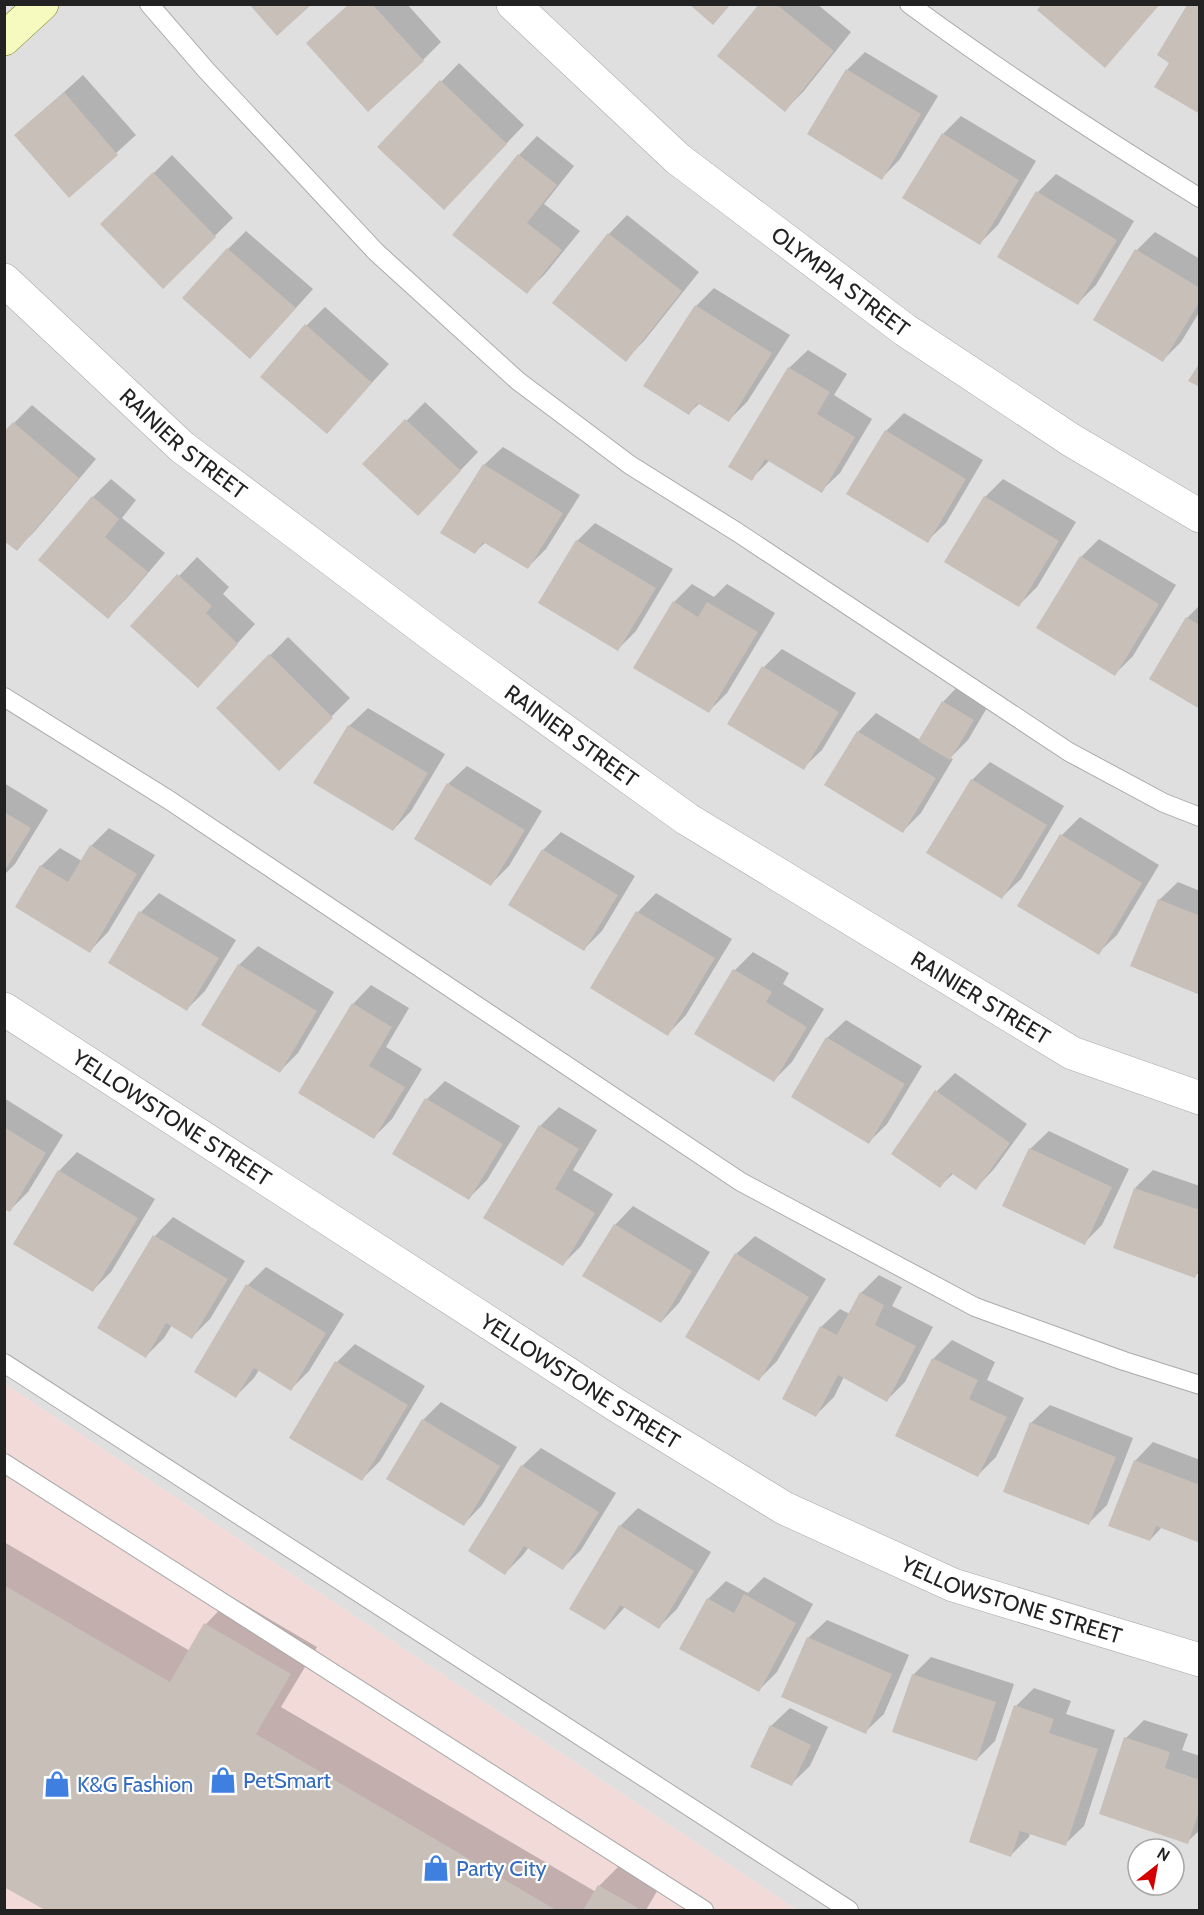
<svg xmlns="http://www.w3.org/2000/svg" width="1204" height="1915" font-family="Cabin,sans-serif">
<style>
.residential{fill:#e0dfdf;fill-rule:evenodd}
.commercial{fill:#f2dad9}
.shadow{fill:#0003}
.building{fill:#c7bfb8}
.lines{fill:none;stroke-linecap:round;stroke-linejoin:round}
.lane-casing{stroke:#a9a9a9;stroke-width:20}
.street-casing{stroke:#a9a9a9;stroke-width:34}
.secondary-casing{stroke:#707d05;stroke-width:34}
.lane{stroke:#fff;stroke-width:18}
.street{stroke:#fff;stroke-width:33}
.secondary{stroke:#f7fabf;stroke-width:33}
.labels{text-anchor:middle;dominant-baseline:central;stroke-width:4.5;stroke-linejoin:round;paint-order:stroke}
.street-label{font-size:22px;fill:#222;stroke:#fff}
.shop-label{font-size:22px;fill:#366cbe;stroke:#fff;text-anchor:start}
</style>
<rect width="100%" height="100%" fill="#f2efe9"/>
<path class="residential" d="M4,5H1199V1910H797L5,1384ZM1138,1849H1174V1885H1138Z"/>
<path class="commercial" d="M5,1384L797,1910H5Z"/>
<path class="shadow" d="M349,4H407L441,42L423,60Z
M761,4H817L851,32L803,92L785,110Z
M1044,4H1160L1105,66Z
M865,52L938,96L900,159L882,178L847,70Z
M459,63L524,125L462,190L441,82Z
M83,75L136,135L69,196L16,135Z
M961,116L1036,161L998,225L980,243L943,134Z
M537,136L574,166L544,204L580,231L545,274L527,292L454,235L519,155Z
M172,155L233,218L163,287L102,224Z
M1056,174L1134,221L1096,285L1078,303L1038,192Z
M627,215L699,272L644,341L626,359L554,303L609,234Z
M246,231L313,289L268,339L228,249Z
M1155,232L1200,259V311L1181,342L1163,360L1137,250Z
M714,288L790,335L747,402L729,420L700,403L689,413L696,306Z
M325,307L389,364L327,432L306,326Z
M808,350L847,374L834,395L872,419L840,473L821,491L770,460L751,479L789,368Z
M425,402L478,452L436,496L364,464Z
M32,405L96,459L35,531L17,549L14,423Z
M904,413L983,460L946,523L927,541L886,431Z
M503,447L580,495L546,549L528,567L486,542L475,552L484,465Z
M111,479L136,500L122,518L165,553L126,599L108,617L93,497Z
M1003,479L1076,522L1037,587L1019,605L985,497Z
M595,523L673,569L636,631L618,649L577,541Z
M1099,539L1176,585L1133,656L1115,674L1081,557Z
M197,557L229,587L223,594L255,624L216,667L132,626Z
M692,584L714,597L727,584L775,613L727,693L709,711L674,602Z
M1200,605V708L1187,618Z
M288,637L350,698L279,769L218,708Z
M782,649L856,693L822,750L803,768L764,667Z
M961,683L991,701L968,740L950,758L953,759L921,813L903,831L826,785L858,732L876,713L920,740L943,702Z
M368,708L445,754L411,811L393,830L349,726Z
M990,762L1064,806L1021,879L1002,897L972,780Z
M467,766L542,811L509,866L491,884L448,784Z
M4,783L48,810L15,864L4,875Z
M1080,817L1159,865L1117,935L1098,953L1062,835Z
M109,828L155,855L108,932L90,951L41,866L60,848L82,861L91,846Z
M561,832L635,876L602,931L584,949L543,850Z
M1178,882L1200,891V993L1159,900Z
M159,893L236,940L205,991L187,1009L110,963L141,912Z
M656,893L732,939L686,1015L668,1034L592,988L638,912Z
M258,946L334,992L298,1053L280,1071L203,1025L239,965Z
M753,952L789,973L783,984L824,1009L792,1062L774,1080L696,1034L735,970Z
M371,985L409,1008L386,1047L422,1069L392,1119L374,1137L300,1092L353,1004Z
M846,1020L922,1066L887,1124L869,1142L827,1038Z
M955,1073L1027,1124L994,1169L976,1188L954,1173L940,1186L937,1091Z
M445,1081L520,1126L487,1180L469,1198L427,1099Z
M4,1098L63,1135L28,1192L10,1210L4,1207Z
M559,1107L597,1130L573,1170L613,1194L581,1246L563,1264L485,1218L541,1125Z
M1049,1131L1129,1169L1102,1225L1084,1243L1030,1149Z
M77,1152L155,1199L111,1272L93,1290L15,1243L59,1171Z
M1153,1170L1200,1186V1271L1195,1276L1135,1188Z
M633,1206L710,1252L679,1303L661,1322L615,1225Z
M173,1217L245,1261L210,1319L192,1337L172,1325L164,1338L146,1356L99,1328L155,1236Z
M755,1236L826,1279L777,1361L759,1379L736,1254Z
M266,1267L344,1314L309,1371L291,1389L259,1370L254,1378L236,1396L248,1285Z
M879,1275L902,1287L892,1306L933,1327L905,1382L887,1400L844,1377L834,1397L816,1415L821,1327L840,1309L850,1314L861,1293Z
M952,1340L995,1362L987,1380L1024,1398L996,1457L978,1475L897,1435L934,1358Z
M355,1344L425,1386L380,1461L362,1479L337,1362Z
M441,1402L517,1447L482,1505L464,1524L423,1420Z
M1050,1405L1133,1438L1107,1505L1089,1523L1031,1423Z
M1153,1442L1200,1460V1541L1162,1527L1150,1540L1135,1461Z
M541,1448L616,1493L581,1550L563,1568L529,1547L523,1555L505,1573L522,1466Z
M638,1508L711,1552L677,1609L659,1627L625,1607L605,1629L620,1526Z
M4,1542L190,1651L206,1624L232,1597L317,1647L281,1707L596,1892L599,1886L626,1859L663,1881L646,1910H48L4,1885Z
M764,1577L813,1604L777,1672L759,1690L708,1599L726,1581L748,1593Z
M827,1620L909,1655L884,1714L865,1732L808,1638Z
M931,1657L1014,1684L995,1741L977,1759L913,1675Z
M1034,1688L1071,1701L1066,1714L1115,1730L1084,1826L1065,1844L1030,1833L1029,1837L1011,1855L1016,1706Z
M790,1708L828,1727L810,1766L791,1784L771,1726Z
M1144,1720L1188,1734L1182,1750L1200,1756V1830L1187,1842L1126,1738Z"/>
<path class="building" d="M249,4H312L277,36Z
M349,4H372L424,61L368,112L306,43Z
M689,4H731L713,25Z
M759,4H776L834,51L785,112L717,56Z
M1042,4H1160L1105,68L1037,10Z
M1187,5H1200V114L1154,87L1169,63L1157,55Z
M846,69L921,114L882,180L807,134Z
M440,80L507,144L444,210L377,147Z
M64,92L118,155L69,198L14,135Z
M942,133L1019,180L980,245L902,198Z
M518,154L557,185L527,223L562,250L527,294L452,235Z
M153,172L216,237L163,289L100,224Z
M1036,191L1117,240L1078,305L997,257Z
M608,233L682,291L626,362L552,303Z
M227,248L296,308L250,359L182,298Z
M1135,249L1200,288V301L1163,362L1093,320Z
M695,305L772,353L729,422L697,403L689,415L643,386Z
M305,324L372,383L327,434L260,377Z
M1200,362V387L1188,381Z
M788,367L830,392L817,414L855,437L822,493L765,459L752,481L728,467Z
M405,419L461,471L418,516L362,464Z
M13,422L79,478L17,551L4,541V432Z
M885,430L966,479L928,543L846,494Z
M483,464L563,513L528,569L483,542L475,554L440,533Z
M92,496L119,519L105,537L148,572L108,619L38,560Z
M984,496L1059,541L1019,607L944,562Z
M576,540L656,588L618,651L538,603Z
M1080,556L1159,604L1115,676L1036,628Z
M177,574L212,606L206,613L238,644L198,688L130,626Z
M673,601L698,617L707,602L758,632L709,713L633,668Z
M1186,617L1200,625V709L1149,679Z
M269,654L333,718L279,771L216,708Z
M762,666L839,712L804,770L727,724Z
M942,701L974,720L950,760L918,741Z
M348,725L428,773L393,831L313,783Z
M857,731L936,778L903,833L824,785Z
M971,779L1047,825L1002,899L926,853Z
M447,783L525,830L491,886L414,839Z
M4,812L31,828L4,872Z
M1060,834L1142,883L1099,955L1017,906Z
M90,845L137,874L90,953L15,907L40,865L68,882Z
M542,849L618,895L584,951L508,905Z
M1158,899L1200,916V995L1130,966Z
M139,911L219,958L187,1011L108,963Z
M636,911L715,958L668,1036L590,988Z
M238,964L317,1011L280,1073L201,1025Z
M733,969L772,992L766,1002L807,1027L774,1082L694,1034Z
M352,1003L392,1027L369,1066L405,1087L374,1139L298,1093Z
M826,1037L905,1084L869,1144L791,1097Z
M935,1090L1010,1143L976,1190L951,1173L940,1188L891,1154Z
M425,1098L503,1144L469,1200L392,1154Z
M539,1125L579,1149L555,1189L595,1213L563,1266L483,1218Z
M4,1127L46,1153L10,1212L4,1209Z
M1029,1148L1112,1187L1085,1245L1002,1206Z
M58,1170L138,1218L93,1292L13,1244Z
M1134,1188L1200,1210V1265L1195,1278L1113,1248Z
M614,1224L692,1271L661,1323L582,1276Z
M153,1235L228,1279L192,1339L166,1323L146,1358L97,1328Z
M735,1253L809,1297L759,1381L685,1337Z
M246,1284L326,1333L291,1391L254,1368L236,1398L194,1372Z
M860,1292L884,1305L875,1325L916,1346L887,1402L838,1375L816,1417L782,1399L820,1326L837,1335Z
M932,1358L978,1380L969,1399L1007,1417L978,1477L895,1436Z
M335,1361L408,1405L362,1481L289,1438Z
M422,1419L500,1466L464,1526L386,1479Z
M1030,1422L1116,1457L1089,1525L1003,1492Z
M1134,1460L1200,1485V1543L1156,1526L1150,1541L1108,1526Z
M521,1465L599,1512L563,1570L524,1546L505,1575L468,1551Z
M619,1525L694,1571L659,1629L620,1605L605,1630L569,1609Z
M4,1585L170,1682L204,1623L291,1674L256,1734L556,1910H45L4,1887Z
M744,1594L796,1623L759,1692L679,1649L707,1598L734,1613Z
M807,1637L892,1674L866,1734L781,1697Z
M912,1674L996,1702L977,1761L892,1732Z
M1014,1705L1054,1719L1049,1733L1098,1749L1066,1846L1020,1831L1011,1857L969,1842Z
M770,1725L811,1745L792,1786L750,1767Z
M1124,1737L1170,1752L1165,1768L1200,1780V1808L1188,1844L1099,1814Z
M598,1885L638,1908L636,1910H583Z"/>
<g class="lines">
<defs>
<path id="lane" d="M149,4L206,70L376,252L518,381L630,465L737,532L1069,752L1164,803L1200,817
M909,4C1003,73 1101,137 1200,198
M4,697L169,800L741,1182L975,1307L1124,1361L1200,1385
M4,1363L849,1910
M4,1463L704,1910"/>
<g id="street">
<path id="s1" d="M513,4L678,159L905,330L1071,440L1200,516"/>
<path id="s2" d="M4,280L182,447L447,646L687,819L1072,1053L1200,1098"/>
<path id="s3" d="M4,1009L616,1405L784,1508L953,1585L1200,1660"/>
</g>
<path id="secondary" d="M4,39L42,4"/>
</defs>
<use href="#lane" class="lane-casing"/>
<use href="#street" class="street-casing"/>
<use href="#secondary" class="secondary-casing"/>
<use href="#lane" class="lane"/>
<use href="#street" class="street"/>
<use href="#secondary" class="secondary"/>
</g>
<defs>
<symbol id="shop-bare" viewBox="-9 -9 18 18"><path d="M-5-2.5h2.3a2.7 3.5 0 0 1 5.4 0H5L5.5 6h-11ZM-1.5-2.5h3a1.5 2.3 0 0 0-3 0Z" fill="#3f7fe0" stroke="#fff" stroke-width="2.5" paint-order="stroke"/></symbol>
</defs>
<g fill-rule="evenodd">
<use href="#shop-bare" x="204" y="1761" width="38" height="38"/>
<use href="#shop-bare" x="38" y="1765" width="38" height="38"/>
<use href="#shop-bare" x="417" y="1849" width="38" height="38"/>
</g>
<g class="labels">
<g class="street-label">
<text stroke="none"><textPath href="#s1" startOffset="430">OLYMPIA STREET</textPath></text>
<text stroke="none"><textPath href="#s2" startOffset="243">RAINIER STREET</textPath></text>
<text stroke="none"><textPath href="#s2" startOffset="729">RAINIER STREET</textPath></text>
<text stroke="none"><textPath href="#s2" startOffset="1215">RAINIER STREET</textPath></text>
<text stroke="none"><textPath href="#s3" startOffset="200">YELLOWSTONE STREET</textPath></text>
<text stroke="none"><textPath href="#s3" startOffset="686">YELLOWSTONE STREET</textPath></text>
<text stroke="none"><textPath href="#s3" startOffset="1172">YELLOWSTONE STREET</textPath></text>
</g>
<g class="shop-label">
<text x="243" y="1780">PetSmart</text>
<text x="77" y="1784">K&amp;G Fashion</text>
<text x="456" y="1868">Party City</text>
</g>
</g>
<rect width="1204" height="1915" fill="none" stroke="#222222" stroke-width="12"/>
<g transform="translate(1156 1867) rotate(31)"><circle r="28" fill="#ffffff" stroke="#a7a7a7" stroke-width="1.5"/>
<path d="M0-4.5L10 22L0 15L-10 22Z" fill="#d40000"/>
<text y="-9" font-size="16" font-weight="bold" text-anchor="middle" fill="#222222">N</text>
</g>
</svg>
